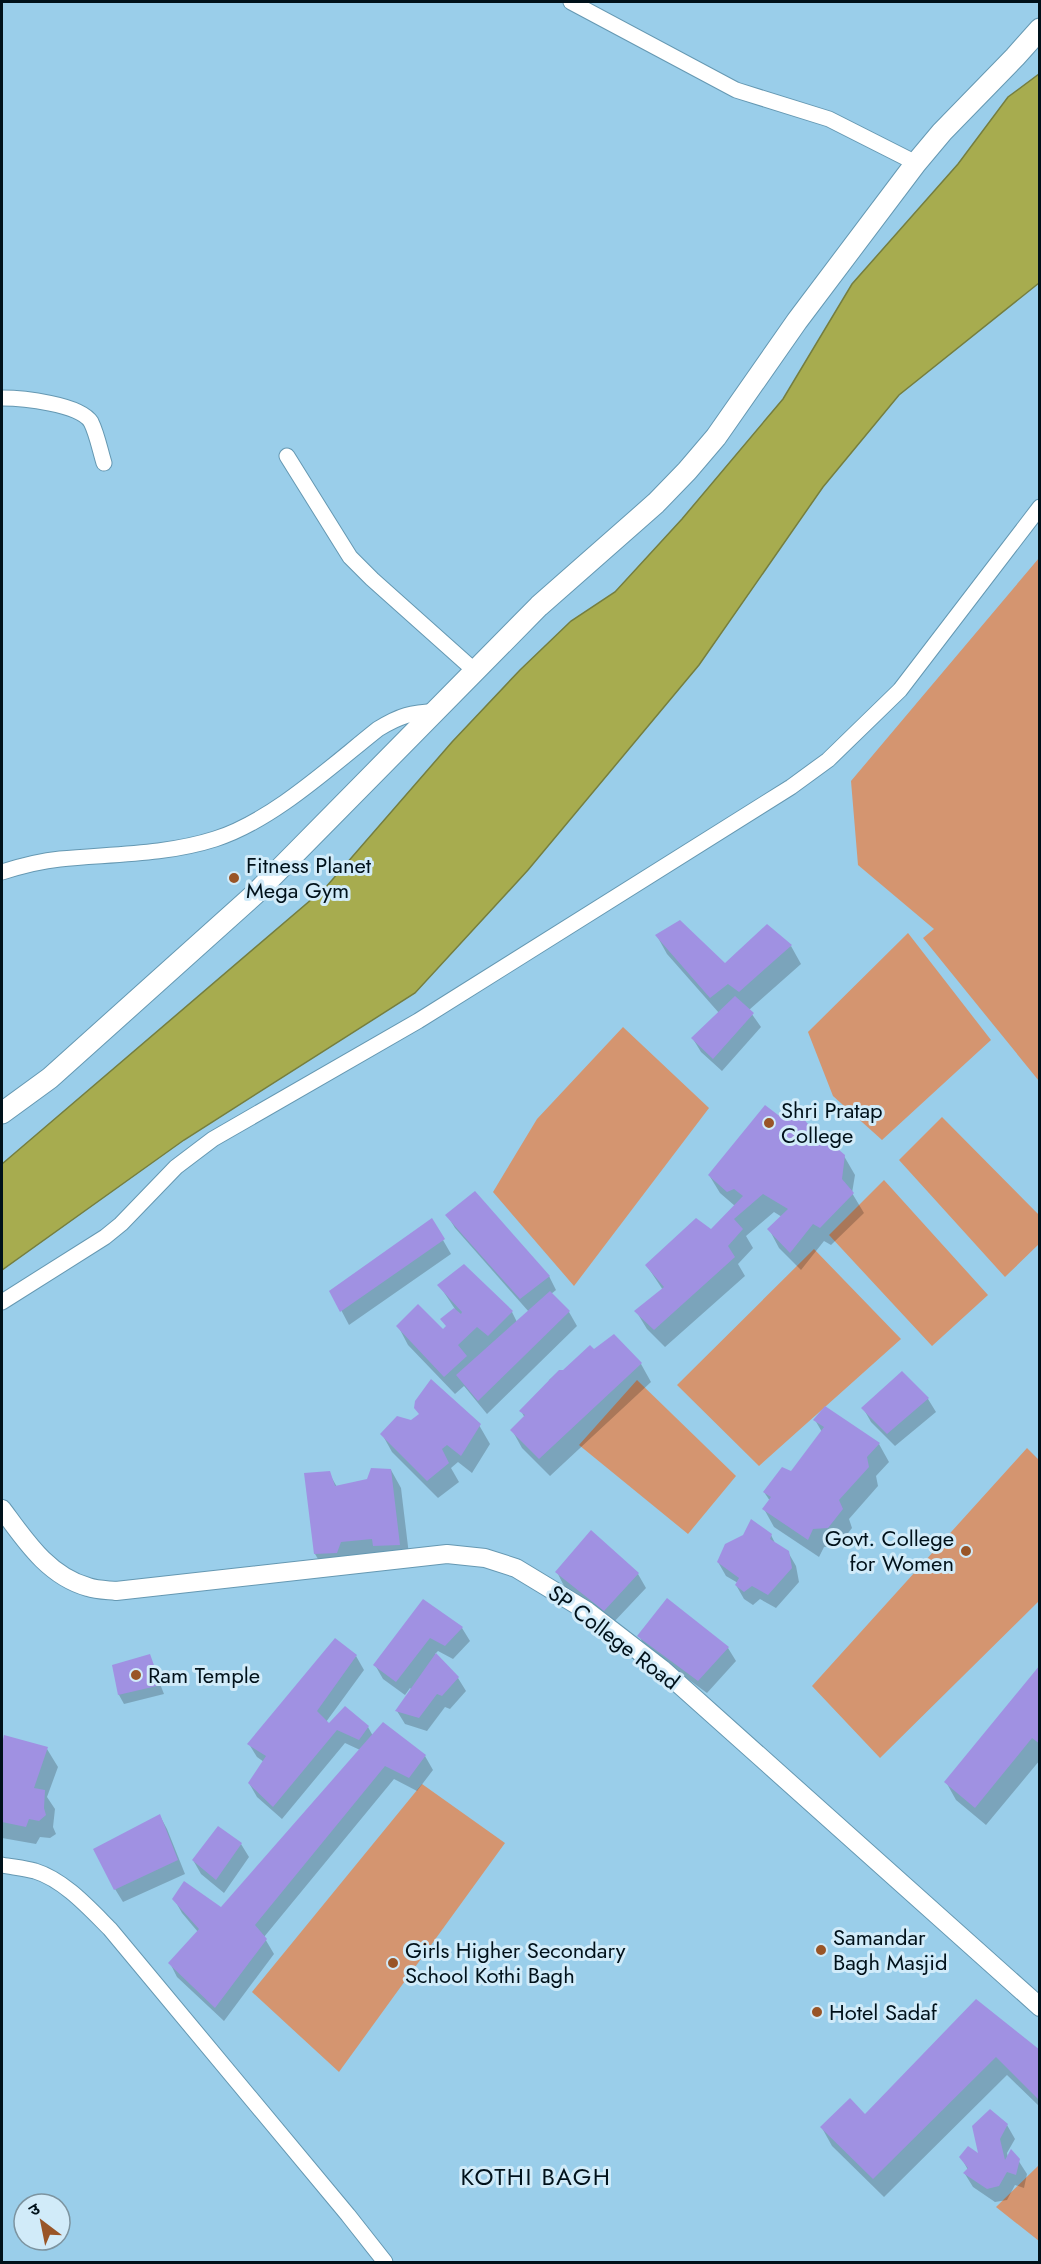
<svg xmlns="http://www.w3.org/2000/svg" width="1041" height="2264" font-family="Jost,'Noto Sans Devanagari',sans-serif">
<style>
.green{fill:#d49570}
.water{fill:#a7ac4f;stroke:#757e3f;stroke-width:1.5}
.shadow{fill:#0003}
.building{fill:#a091e2}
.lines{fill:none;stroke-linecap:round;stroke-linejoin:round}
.minor-casing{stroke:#6598b2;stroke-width:17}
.tertiary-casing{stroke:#6598b2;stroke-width:20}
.secondary-casing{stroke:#6598b2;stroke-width:23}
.minor{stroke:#fff;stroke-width:15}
.tertiary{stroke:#fff;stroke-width:18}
.secondary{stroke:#fff;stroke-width:21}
.poi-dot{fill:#995527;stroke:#d1ebf9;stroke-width:2}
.labels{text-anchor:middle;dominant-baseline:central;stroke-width:6;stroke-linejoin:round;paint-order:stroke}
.poi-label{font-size:22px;fill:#00111a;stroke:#d1ebf9;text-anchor:start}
.street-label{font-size:22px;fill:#00111a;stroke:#d1ebf9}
.neighbourhood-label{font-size:24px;letter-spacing:1.5px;fill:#00111a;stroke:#d1ebf9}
</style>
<rect width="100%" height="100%" fill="#9aceea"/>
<path class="green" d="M1039,558V1081L923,938L934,929L858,865L851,781Z
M908,933L991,1040L882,1140L833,1096L808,1032Z
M623,1027L709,1108L574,1286L493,1192L537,1119Z
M942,1117L1039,1215V1244L1005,1277L899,1160Z
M884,1180L988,1295L932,1346L829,1235Z
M814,1249L901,1339L759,1466L677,1385Z
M637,1380L736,1476L688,1534L579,1445Z
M1027,1448L1039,1460V1601L880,1758L812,1686Z
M422,1784L505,1843L339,2072L252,1992Z
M1039,2165V2241L996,2207Z"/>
<path class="water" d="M1039,74V283L899,395L823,487L699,665L528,870L415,993L184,1140L2,1270V1164L326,887L452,742L520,670L571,621L615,592L682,519L783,399L852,284L958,164L1008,97Z"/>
<path class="shadow" d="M657,936L725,965L791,946L801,964L749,1010L761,1027L722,1071L701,1052L693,1039L719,1013L667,954Z
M786,1123L806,1124L844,1156L855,1175L852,1193L864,1213L831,1245L824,1241L801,1270L779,1248L769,1229L782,1217L774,1212L746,1236L753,1248L738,1264L745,1276L665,1347L647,1329L636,1311L663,1290L647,1266L711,1231L735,1206L720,1193L709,1175Z
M447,1215L549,1276L556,1290L551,1294L569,1312L577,1326L487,1414L464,1386L455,1394L408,1345L398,1326L444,1332L455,1309L439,1285L464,1266L512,1312L517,1322L529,1312L455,1228Z
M432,1221L451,1254L349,1325L331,1291Z
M594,1352L641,1364L651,1382L550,1476L522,1448L512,1430L525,1418L521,1411L548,1385L549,1380L559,1371H564Z
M902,1373L928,1399L936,1412L895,1446L871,1422L863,1408Z
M826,1408L879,1444L889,1462L876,1476L878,1486L849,1519L852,1528L838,1546L824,1547L819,1557L774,1527L764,1509L770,1501L764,1492L791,1473L822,1432L815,1420Z
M420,1415L479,1425L490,1444L472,1473L458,1462L451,1468L459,1482L438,1498L392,1452L382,1434L412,1422Z
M391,1470L401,1488L410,1563L326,1572L315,1554L329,1473L337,1487L368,1480Z
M771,1535L776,1545L788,1552L796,1566L799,1582L776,1608L760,1599L753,1605L744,1599L736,1585L738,1583L726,1576L718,1562Z
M557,1572L638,1574L646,1588L612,1624L564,1586Z
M423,1601L462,1628L470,1641L453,1659L438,1651L435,1654L458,1678L466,1691L450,1709L445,1707L427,1731L405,1724L397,1711L412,1690L410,1688L405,1695L383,1679L375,1665Z
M639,1636L728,1648L736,1661L707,1693L647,1649Z
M149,1656L164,1694L124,1704L119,1695L114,1666Z
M356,1656L364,1670L326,1722L329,1725L368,1727L373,1736L383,1724L425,1756L433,1770L417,1791L394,1779L264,1937L274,1954L224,2021L177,1977L170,1963L198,1932L182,1913L174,1899L222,1909L360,1750L345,1743L282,1819L257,1797L249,1783L264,1762L257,1757L249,1744Z
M1040,1667V1760L986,1825L956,1800L946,1782Z
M5,1737L47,1749L58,1767L47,1797L55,1809L53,1827L56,1834L50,1838L40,1837L36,1844L2,1838V1752Z
M160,1816L167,1829L185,1874L123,1902L115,1889Z
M241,1844L249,1857L224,1893L201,1874L193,1860Z
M977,2001L1040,2051V2107L1007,2075L884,2197L832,2146L822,2128L865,2116Z
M1007,2125L1015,2139L1007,2153L1008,2158L1018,2160L1027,2174L1024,2188L1015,2185L1007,2200L995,2202L973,2187L965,2174L968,2170L961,2157H980Z"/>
<path class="building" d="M680,920L725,963L767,924L792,945L739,992L728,984L710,998L655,935Z
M735,996L754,1013L713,1059L691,1038Z
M765,1105L786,1121L797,1110L807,1123L845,1155L842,1179L854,1193L820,1228L813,1224L790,1253L767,1229L788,1209L763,1194L734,1219L743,1229L728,1246L735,1257L654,1330L634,1311L664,1287L645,1265L696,1218L711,1229L743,1196L734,1189L727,1192L708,1175Z
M475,1191L550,1276L520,1299L445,1215Z
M432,1218L445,1239L340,1312L329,1291Z
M464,1264L513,1311L488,1336L477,1327L458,1345L467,1356L444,1377L396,1326L418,1304L443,1329L446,1326L440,1319L454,1308L461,1314L462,1312L437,1285Z
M550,1291L570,1311L478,1401L456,1375Z
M614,1334L642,1363L539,1459L510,1430L525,1415L519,1411L559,1370H563L590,1345L594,1349Z
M902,1371L929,1398L887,1434L861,1408Z
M431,1379L481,1424L461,1456L447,1445L442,1449L449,1463L427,1481L380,1434L397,1416L411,1420L419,1414L414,1408L415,1401Z
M825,1406L880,1443L867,1457L869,1467L839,1500L843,1509L828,1528L813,1529L808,1540L762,1509L771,1497L763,1492L782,1467L791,1471L824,1427L813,1420Z
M371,1468L391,1469L400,1545L373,1546L372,1539L341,1542L337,1553L314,1554L304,1473L330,1471L335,1486L367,1479Z
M751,1519L772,1534L770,1539L789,1551L792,1568L768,1595L752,1586L744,1592L735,1585L739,1578L717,1562L725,1544L743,1535Z
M591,1530L639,1573L604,1611L555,1572Z
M667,1598L729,1647L698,1681L637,1636Z
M423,1599L463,1627L445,1646L430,1638L396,1682L373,1665Z
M335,1638L357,1655L317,1711L329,1723L345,1706L369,1726L359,1740L337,1730L273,1807L248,1783L266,1756L247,1744Z
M436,1653L459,1677L442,1696L437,1694L419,1718L395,1711Z
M150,1654L161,1685L118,1695L112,1665Z
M1040,1665V1744L1032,1738L975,1808L944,1782Z
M383,1722L426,1755L409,1778L385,1766L255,1925L267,1939L215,2008L168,1963L199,1929L172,1899L184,1881L221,1907Z
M4,1735L48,1747L34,1788L45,1790L44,1808L46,1815L39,1821L29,1819L26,1827L2,1822V1745Z
M160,1814L178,1860L114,1890L93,1849Z
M218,1826L242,1843L216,1880L192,1860Z
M976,1999L1040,2050V2097L1038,2099L996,2057L873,2179L820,2127L850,2098L865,2114Z
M990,2109L1008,2124L1000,2139L1005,2160L1011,2149L1020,2159L1016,2175L1007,2172L999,2186L987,2189L963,2173L968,2168L959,2157L968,2146L978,2153L972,2126Z"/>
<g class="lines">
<defs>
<path id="minor" d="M571,2L736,90L829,119L916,163
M2,398C22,398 80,404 91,422C97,434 100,450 104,463
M287,456L350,557L372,579L475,671
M2,872C21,866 40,861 60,859C111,854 165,855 215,839C272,821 330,767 378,729C401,715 410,713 438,711
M2,1302L105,1237L121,1224L176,1167L213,1139L418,1021L791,787L828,760L900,690L1040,507
M2,1865C12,1867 24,1868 35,1871C64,1880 89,1908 110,1929L348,2215L385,2262"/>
<path id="tertiary" d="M2,1509C25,1540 48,1576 88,1587C97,1590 107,1590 116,1591L447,1554L485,1558L516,1568L587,1611L662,1669L1040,2007"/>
<path id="secondary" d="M2,1113L50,1078L255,894L539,606L656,503L687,471L716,437L797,321L916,163L942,132L1015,57L1040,29"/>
</defs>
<use href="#minor" class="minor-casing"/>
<use href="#tertiary" class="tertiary-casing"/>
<use href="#secondary" class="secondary-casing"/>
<use href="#minor" class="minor"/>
<use href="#tertiary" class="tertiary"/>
<use href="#secondary" class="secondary"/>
</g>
<g class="poi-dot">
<circle cx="234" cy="878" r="6"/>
<circle cx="769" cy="1123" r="6"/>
<circle cx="966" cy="1551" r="6"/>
<circle cx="136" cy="1675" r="6"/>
<circle cx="821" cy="1950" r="6"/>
<circle cx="393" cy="1963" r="6"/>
<circle cx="817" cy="2012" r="6"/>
</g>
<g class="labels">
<g class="poi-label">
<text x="246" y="865">Fitness Planet<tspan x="246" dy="25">Mega Gym</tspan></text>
<text x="781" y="1110">Shri Pratap<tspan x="781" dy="25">College</tspan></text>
<text x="954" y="1538" text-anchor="end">Govt. College<tspan x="954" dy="25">for Women</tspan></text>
<text x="148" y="1675">Ram Temple</text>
<text x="833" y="1937">Samandar<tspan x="833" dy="25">Bagh Masjid</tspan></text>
<text x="405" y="1950">Girls Higher Secondary<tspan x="405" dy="25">School Kothi Bagh</tspan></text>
<text x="829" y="2012">Hotel Sadaf</text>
</g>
<g class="street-label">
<text transform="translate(614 1637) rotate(37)">SP College Road</text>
</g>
<g class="neighbourhood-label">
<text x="536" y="2176">KOTHI BAGH</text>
</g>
</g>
<rect width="1041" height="2264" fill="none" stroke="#00111a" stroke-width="6"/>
<g transform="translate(42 2222) rotate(328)"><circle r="28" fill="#d1ebf9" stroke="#7d94a0" stroke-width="1.5"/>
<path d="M0-4.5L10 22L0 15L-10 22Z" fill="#995527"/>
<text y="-9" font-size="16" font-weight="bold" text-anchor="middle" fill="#00111a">उ</text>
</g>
</svg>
